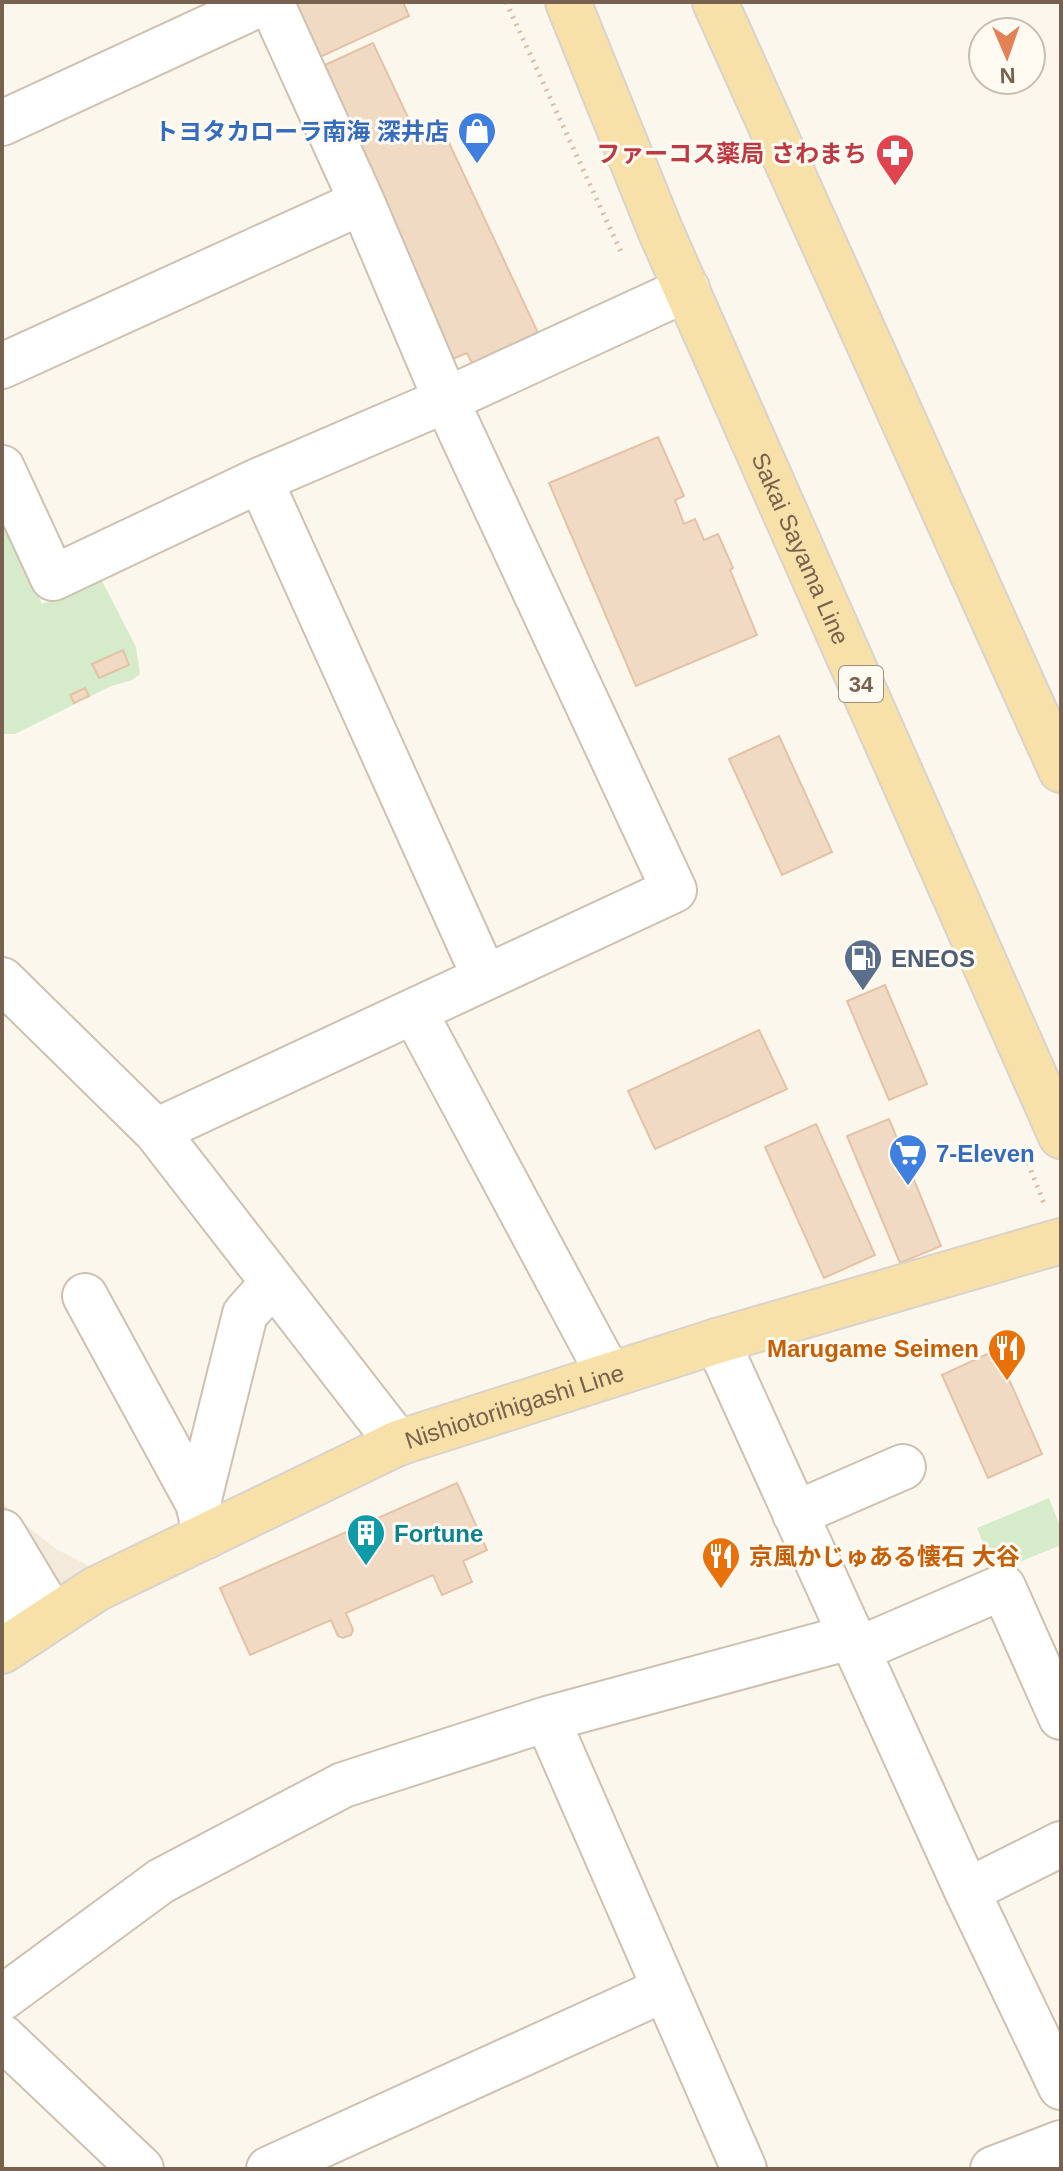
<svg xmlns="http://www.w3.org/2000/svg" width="1063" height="2171" font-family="Arial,'Noto Sans JP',sans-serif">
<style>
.residential{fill:#f4eadb}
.green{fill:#d5ebca}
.building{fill:#f1dac4;stroke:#e4c2a5;stroke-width:2}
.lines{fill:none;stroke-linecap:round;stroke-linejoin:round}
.minor-casing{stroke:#cfc1b1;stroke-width:48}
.major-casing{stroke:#d9d3cd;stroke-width:48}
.path{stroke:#d7bda7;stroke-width:5;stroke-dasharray:2 6;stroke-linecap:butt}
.minor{stroke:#fff;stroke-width:44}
.major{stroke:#f8e1a8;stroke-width:44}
.labels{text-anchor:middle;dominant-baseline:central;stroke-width:6;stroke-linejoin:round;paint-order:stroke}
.shield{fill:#fffbf3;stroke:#a08f80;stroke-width:2}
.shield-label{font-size:22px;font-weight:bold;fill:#78614e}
.shop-label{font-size:24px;font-weight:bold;fill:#366cbe;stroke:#fffbf3;text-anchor:end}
.health-label{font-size:24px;font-weight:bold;fill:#be3a42;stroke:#fffbf3;text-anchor:end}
.street-label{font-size:24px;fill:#78614e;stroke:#fffbf3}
.service-label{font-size:24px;font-weight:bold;fill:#4e5e75;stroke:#fffbf3;text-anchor:start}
.food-label{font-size:24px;font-weight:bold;fill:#c56008;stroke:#fffbf3;text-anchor:end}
.culture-label{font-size:24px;font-weight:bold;fill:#0d838f;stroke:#fffbf3;text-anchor:start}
</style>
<rect width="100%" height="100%" fill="#fcf7ec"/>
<path class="residential" d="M2,1501L11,1513L56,1549L97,1570L2,1630Z"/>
<path class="green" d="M2,519L42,604L100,577L136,647L140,674L132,680L111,686L15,734H2Z
M1049,1498L1061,1529V1545L995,1572L977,1528Z"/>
<path class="building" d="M295,2H403L409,16L320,57Z
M373,43L420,143L444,132L539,335L473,365L467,353L450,360L316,69Z
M658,437L684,496L675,500L684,524L695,519L704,540L718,534L733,568L730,570L757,635L636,686L549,483Z
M123,650L129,665L99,678L92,664Z
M85,688L89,696L74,703L70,695Z
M779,736L832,852L782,875L729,759Z
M885,985L927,1084L889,1100L847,1001Z
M759,1030L787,1089L655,1149L628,1091Z
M889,1119L941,1246L900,1263L847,1136Z
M816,1124L875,1255L824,1278L765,1147Z
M996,1350L1042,1454L988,1478L942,1375Z
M457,1483L487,1550L463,1561L472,1582L442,1595L433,1575L346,1613L353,1630L351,1635L343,1638L338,1636L331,1620L250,1655L220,1588Z"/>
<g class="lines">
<defs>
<path id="minor" d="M2,123L264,2
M2,366L362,202
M2,468L53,578L260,480L446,400L687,289
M260,480L485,978
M2,980L156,1131L398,1443
M414,1011L609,1375
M156,1131L674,890L446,400L362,202L271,2
M85,1296L198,1503L206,1536
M717,1341L967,1891L1061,2087
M198,1503L245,1314L272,1284
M795,1514L903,1467
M2,1532L53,1617
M2,1601L36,1589
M857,1650L1003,1587L1061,1717
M547,1719L744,2169
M967,1891L1061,1844
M2,1998L161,1881L343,1785L547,1719L850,1637
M2,2037L141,2169
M269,2169L665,1989
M993,2169L1061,2143"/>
<g id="major">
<path id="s1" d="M568,2L661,232L1061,1136"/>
<path d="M715,2L1061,770"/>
<path id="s2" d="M2,1651L96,1589L398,1443L717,1341L1061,1241"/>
</g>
</defs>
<use href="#minor" class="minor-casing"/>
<use href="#major" class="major-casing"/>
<path class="path" d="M506,2L621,252
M1028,1163L1045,1206"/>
<use href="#minor" class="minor"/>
<use href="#major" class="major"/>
</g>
<defs>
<symbol id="shop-pin" viewBox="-11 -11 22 30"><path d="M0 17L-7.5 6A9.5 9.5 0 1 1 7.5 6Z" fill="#3f7fe0" stroke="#fffbf3"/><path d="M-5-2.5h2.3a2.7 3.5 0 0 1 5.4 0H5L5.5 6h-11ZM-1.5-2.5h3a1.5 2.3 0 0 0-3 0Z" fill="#fff"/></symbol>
<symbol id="pharmacy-pin" viewBox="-11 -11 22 30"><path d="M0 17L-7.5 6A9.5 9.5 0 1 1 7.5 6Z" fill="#e0444e" stroke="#fffbf3"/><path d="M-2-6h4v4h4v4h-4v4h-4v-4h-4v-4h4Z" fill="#fff"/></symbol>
<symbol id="fuel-pin" viewBox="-11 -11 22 30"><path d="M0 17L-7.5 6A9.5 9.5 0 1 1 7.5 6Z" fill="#5c6f8a" stroke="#fffbf3"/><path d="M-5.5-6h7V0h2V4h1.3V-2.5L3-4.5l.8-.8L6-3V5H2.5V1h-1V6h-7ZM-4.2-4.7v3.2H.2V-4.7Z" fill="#fff"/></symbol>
<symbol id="supermarket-pin" viewBox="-11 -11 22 30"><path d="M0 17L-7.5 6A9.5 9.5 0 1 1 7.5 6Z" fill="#3f7fe0" stroke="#fffbf3"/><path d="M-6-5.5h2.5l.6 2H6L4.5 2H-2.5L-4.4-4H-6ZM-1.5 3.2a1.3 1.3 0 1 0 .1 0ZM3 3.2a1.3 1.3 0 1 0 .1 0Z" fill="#fff"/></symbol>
<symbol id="restaurant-pin" viewBox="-11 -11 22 30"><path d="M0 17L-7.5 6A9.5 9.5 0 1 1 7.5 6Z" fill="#e8710a" stroke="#fffbf3"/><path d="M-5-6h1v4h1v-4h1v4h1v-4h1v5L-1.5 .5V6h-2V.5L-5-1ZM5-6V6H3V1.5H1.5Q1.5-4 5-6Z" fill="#fff"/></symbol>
<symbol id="building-pin" viewBox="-11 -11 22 30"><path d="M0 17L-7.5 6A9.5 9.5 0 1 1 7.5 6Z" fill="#0f9aa8" stroke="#fffbf3"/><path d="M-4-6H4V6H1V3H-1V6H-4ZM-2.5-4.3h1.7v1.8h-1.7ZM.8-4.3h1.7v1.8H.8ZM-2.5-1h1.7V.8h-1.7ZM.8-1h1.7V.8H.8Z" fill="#fff"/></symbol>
</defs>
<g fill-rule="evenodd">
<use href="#shop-pin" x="455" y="109" width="44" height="60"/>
<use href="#pharmacy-pin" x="873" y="131" width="44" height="60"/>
<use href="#fuel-pin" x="841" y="936" width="44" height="60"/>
<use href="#supermarket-pin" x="886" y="1131" width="44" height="60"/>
<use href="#restaurant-pin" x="985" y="1326" width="44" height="60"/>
<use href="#building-pin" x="344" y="1511" width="44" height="60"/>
<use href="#restaurant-pin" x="699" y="1534" width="44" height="60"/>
</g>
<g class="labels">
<rect class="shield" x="839" y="666" width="44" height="36" rx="6"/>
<g class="shield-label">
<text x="861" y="684">34</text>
</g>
<g class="shop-label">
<text x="449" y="131">トヨタカローラ南海 深井店</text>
<text x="936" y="1153" text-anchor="start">7-Eleven</text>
</g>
<g class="health-label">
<text x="867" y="153">ファーコス薬局 さわまち</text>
</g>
<g class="street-label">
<text stroke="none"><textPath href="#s1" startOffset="594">Sakai Sayama Line</textPath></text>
<text stroke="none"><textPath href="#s2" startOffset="570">Nishiotorihigashi Line</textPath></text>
</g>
<g class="service-label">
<text x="891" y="958">ENEOS</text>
</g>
<g class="food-label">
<text x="979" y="1348">Marugame Seimen</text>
<text x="749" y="1556" text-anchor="start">京風かじゅある懐石 大谷</text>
</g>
<g class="culture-label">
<text x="394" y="1533">Fortune</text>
</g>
</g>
<rect width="1063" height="2171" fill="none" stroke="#78614e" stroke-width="8"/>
<g transform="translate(1007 56) rotate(178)"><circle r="38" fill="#fffbf3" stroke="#c9bdb1" stroke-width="2"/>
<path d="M0-6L14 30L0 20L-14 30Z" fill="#e28056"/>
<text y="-12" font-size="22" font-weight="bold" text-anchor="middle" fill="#78614e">N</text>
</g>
</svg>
